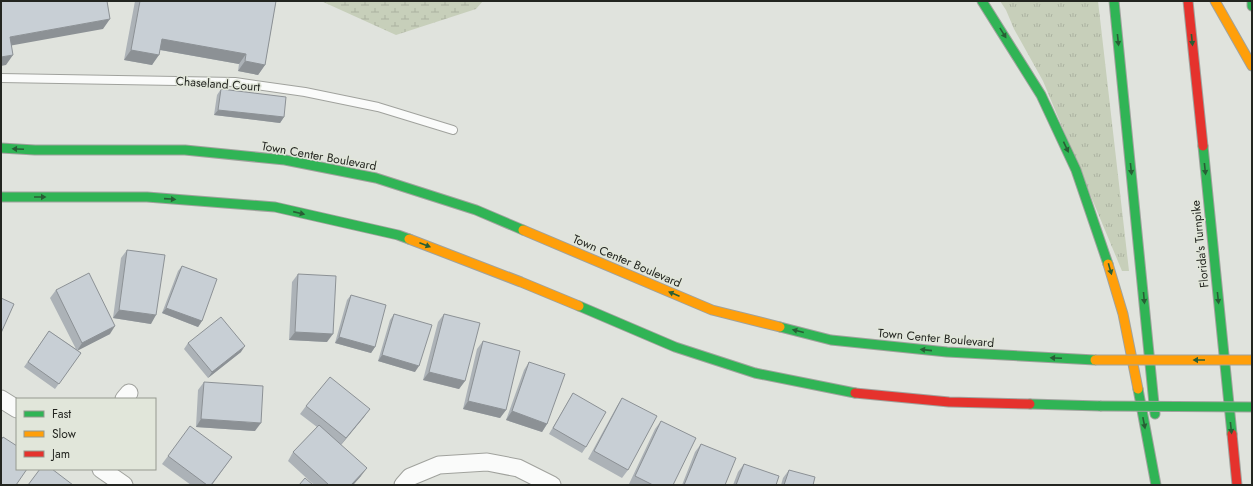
<svg xmlns="http://www.w3.org/2000/svg" width="1253" height="486" font-family="Jost,sans-serif">
<style>
.grass{fill:url(#grass-tufts)}
.wetland{fill:url(#wetland-marsh)}
.lines{fill:none;stroke-linecap:round;stroke-linejoin:round}
.lane-casing{stroke:#a0a29d;stroke-width:10}
.street-casing{stroke:#a0a29d;stroke-width:19}
.fast-casing{stroke:#a0a29d;stroke-width:11}
.slow-casing{stroke:#a0a29d;stroke-width:11}
.jam-casing{stroke:#a0a29d;stroke-width:11}
.lane{stroke:#fafbfa;stroke-width:8}
.street{stroke:#fafbfa;stroke-width:17}
.fast{stroke:#30b455;stroke-width:9}
.slow{stroke:#ff9f0a;stroke-width:9}
.jam{stroke:#e5322d;stroke-width:9}
.fast-bridge-casing{stroke:#a0a29d;stroke-width:11;stroke-linecap:butt}
.slow-bridge-casing{stroke:#a0a29d;stroke-width:11;stroke-linecap:butt}
.fast-bridge{stroke:#30b455;stroke-width:9}
.slow-bridge{stroke:#ff9f0a;stroke-width:9}
.wall{fill:#acb2b7}
.shaded-wall{fill:#8c9195}
.building{fill:#c8cfd5;stroke:#8c9195}
.oneway{fill:#285e35}
.labels{text-anchor:middle;dominant-baseline:central;stroke-width:3;stroke-linejoin:round;paint-order:stroke}
.street-label{font-size:12px;fill:#232520;stroke:#e1e6da}
</style>
<defs>
<pattern id="grass-tufts" width="24" height="20" patternUnits="userSpaceOnUse"><rect width="24" height="20" fill="#c7cfba"/><path d="M3 7l-1-3M5 7V3M7 7l1-3M15 17l-1-3M17 17v-4M19 17l1-3" fill="none" stroke="#abb2a0"/></pattern>
<pattern id="wetland-marsh" width="20" height="14" patternUnits="userSpaceOnUse"><rect width="20" height="14" fill="#c7cfba"/><path d="M1 5h8M5 5V1M11 12h8M15 12V8" fill="none" stroke="#abb2a0"/></pattern>
</defs>
<rect width="100%" height="100%" fill="#e0e3dd"/>
<path class="grass" d="M1000,1H1098L1129,271H1122L1043,81L1014,29L1006,10Z"/>
<path class="wetland" d="M321,1H483L476,9L396,35Z"/>
<g class="lines">
<defs>
<path id="lane" d="M1,78L235,82L305,92L378,107L453,130"/>
<path id="street" d="M1,399L17,409
M124,399L129,393
M101,469L124,485
M403,485L410,477L439,465L487,462L518,468L552,485"/>
<path id="fast" d="M982,1L1041,95L1076,170L1108,264
M1114,1L1155,414
M1252,1V6
M1203,146L1232,434
M1,148L35,150H185L285,160L376,178L476,210L523,230
M1,197H147L275,207L398,235L409,239
M579,306L675,347L755,373L855,393
M780,327L831,340L947,352L1095,360
M1138,389L1156,485
M1030,404L1100,406"/>
<path id="slow" d="M1215,1L1252,66
M523,230L712,310L780,327
M409,239L521,282L579,306
M1108,264L1123,314L1138,389"/>
<path id="jam" d="M1188,1L1203,146
M855,393L949,402L1030,404
M1232,434L1237,485"/>
</defs>
<use href="#lane" class="lane-casing"/>
<use href="#street" class="street-casing"/>
<use href="#fast" class="fast-casing"/>
<use href="#slow" class="slow-casing"/>
<use href="#jam" class="jam-casing"/>
<use href="#lane" class="lane"/>
<use href="#street" class="street"/>
<use href="#fast" class="fast"/>
<use href="#slow" class="slow"/>
<use href="#jam" class="jam"/>
<defs>
<path id="fast-bridge" d="M1100,406L1252,407"/>
<path id="slow-bridge" d="M1095,360H1252"/>
</defs>
<use href="#fast-bridge" class="fast-bridge-casing"/>
<use href="#slow-bridge" class="slow-bridge-casing"/>
<use href="#fast-bridge" class="fast-bridge"/>
<use href="#slow-bridge" class="slow-bridge"/>
</g>
<path class="wall" d="M135,1H276L265,65L258,75L238,71L239,64L160,50L152,65L124,60Z
M221,89L284,117L280,123L214,115L217,95Z
M127,250L151,324L113,318L121,258Z
M182,266L202,321L198,327L162,313L178,271Z
M298,274L327,342L289,340L292,282Z
M56,290L110,334L77,350L81,353L55,389L24,367L49,331L76,349L50,298Z
M351,295L375,347L371,353L335,343L347,300Z
M394,314L415,372L378,361L390,320Z
M444,314L465,381L459,389L423,380L438,322Z
M483,341L506,410L500,418L463,409L477,349Z
M188,343L241,352L208,378L184,349Z
M529,362L547,424L542,432L506,420L524,370Z
M204,382L255,431L196,427L198,390Z
M573,393L586,447L582,453L549,434Z
M622,398L628,470L622,478L588,459L617,406Z
M306,406L364,417L341,445L361,476L353,485H314L288,461L293,452L317,427L300,414Z
M661,421L673,485H630L629,484L655,429Z
M701,444L725,485H682L695,452Z
M168,456L232,457L212,485H191L162,464Z
M744,464L776,485H733L738,472Z
M789,470L813,485H781L783,478Z"/>
<path class="shaded-wall" d="M110,19L103,29L3,47L10,37Z
M162,39L246,54L239,64L155,49Z
M131,50L159,55L152,65L124,60Z
M13,55L6,65L1,66V57Z
M245,61L265,65L258,75L238,71Z
M218,110L284,117L280,123L214,115Z
M166,308L202,321L198,327L162,313Z
M119,310L156,315L151,324L113,318Z
M115,326L110,334L77,351L82,343Z
M295,332L333,334L327,342L289,340Z
M339,337L375,347L371,353L335,343Z
M245,346L241,352L208,378L212,372Z
M382,355L419,366L415,372L378,361Z
M429,372L465,381L459,389L423,380Z
M468,401L506,410L500,418L463,409Z
M370,409L364,417L340,446L346,438Z
M512,411L547,424L542,432L506,420Z
M201,419L261,423L255,431L196,427Z
M367,468L361,476L353,485H351Z"/>
<path class="building" d="M1,1H107L110,19L10,37L13,55L1,57Z
M140,1H276L265,65L245,61L246,54L162,39L159,55L131,50Z
M221,89L286,97L284,117L218,110Z
M127,250L165,255L156,315L119,310Z
M182,266L217,279L202,321L166,308Z
M89,273L115,326L82,343L56,290Z
M298,274L336,276L333,334L295,332Z
M351,295L386,305L375,347L339,337Z
M1,298L14,304L1,333Z
M394,314L432,325L419,366L382,355Z
M444,314L480,323L465,381L429,372Z
M221,317L245,346L212,372L188,343Z
M49,331L81,353L59,384L28,362Z
M483,341L520,351L506,410L468,401Z
M529,362L565,374L547,424L512,411Z
M330,377L370,409L346,438L306,406Z
M204,382L263,386L261,423L201,419Z
M573,393L606,412L586,447L553,428Z
M622,398L657,416L628,470L594,451Z
M661,421L696,438L673,485H653L635,476Z
M319,425L367,468L351,485H329L293,452Z
M190,426L232,457L211,485H207L168,456Z
M3,437L17,446V469H27L16,485H1V440Z
M701,444L736,458L725,485H684Z
M744,464L779,476L776,485H736Z
M40,469H52L73,485H28Z
M789,470L815,477L813,485H784Z
M305,478L313,485H299Z"/>
<defs><path id="oneway-solid" d="M-6-.8H1V-3.2L6.5 0L1 3.2V.8H-6Z"/></defs>
<g class="oneway">
<use href="#oneway-solid" transform="translate(1003 33) rotate(58)"/>
<use href="#oneway-solid" transform="translate(1118 40) rotate(84)"/>
<use href="#oneway-solid" transform="translate(1192 40) rotate(84)"/>
<use href="#oneway-solid" transform="translate(1066 147) rotate(65)"/>
<use href="#oneway-solid" transform="translate(18 149) rotate(-178)"/>
<use href="#oneway-solid" transform="translate(1131 169) rotate(84)"/>
<use href="#oneway-solid" transform="translate(1205 169) rotate(84)"/>
<use href="#oneway-solid" transform="translate(40 197)"/>
<use href="#oneway-solid" transform="translate(170 199) rotate(4)"/>
<use href="#oneway-solid" transform="translate(299 213) rotate(13)"/>
<use href="#oneway-solid" transform="translate(425 245) rotate(21)"/>
<use href="#oneway-solid" transform="translate(1110 269) rotate(74)"/>
<use href="#oneway-solid" transform="translate(674 294) rotate(-157)"/>
<use href="#oneway-solid" transform="translate(1144 298) rotate(85)"/>
<use href="#oneway-solid" transform="translate(1218 298) rotate(84)"/>
<use href="#oneway-solid" transform="translate(798 331) rotate(-166)"/>
<use href="#oneway-solid" transform="translate(926 350) rotate(-174)"/>
<use href="#oneway-solid" transform="translate(1056 358) rotate(-177)"/>
<use href="#oneway-solid" transform="translate(1199 360) rotate(-180)"/>
<use href="#oneway-solid" transform="translate(1144 423) rotate(79)"/>
<use href="#oneway-solid" transform="translate(1231 428) rotate(84)"/>
</g>
<g class="labels">
<g class="street-label">
<text transform="translate(218 84) rotate(4)">Chaseland Court</text>
<text transform="translate(319 156) rotate(10)">Town Center Boulevard</text>
<text transform="translate(1200 244) rotate(-96)">Florida's Turnpike</text>
<text transform="translate(627 261) rotate(23)">Town Center Boulevard</text>
<text transform="translate(936 338) rotate(5)">Town Center Boulevard</text>
</g>
</g>
<rect width="1253" height="486" fill="none" stroke="#232520" stroke-width="4"/>
<rect x="16" y="398" width="140" height="72" fill="#e1e6da" stroke="#959990"/>
<rect x="24" y="411" width="20" height="6" fill="#30b455" stroke="#959990"/>
<text x="52" y="418" font-size="12" fill="#232520">Fast</text>
<rect x="24" y="431" width="20" height="6" fill="#ff9f0a" stroke="#959990"/>
<text x="52" y="438" font-size="12" fill="#232520">Slow</text>
<rect x="24" y="451" width="20" height="6" fill="#e5322d" stroke="#959990"/>
<text x="52" y="458" font-size="12" fill="#232520">Jam</text>
</svg>
